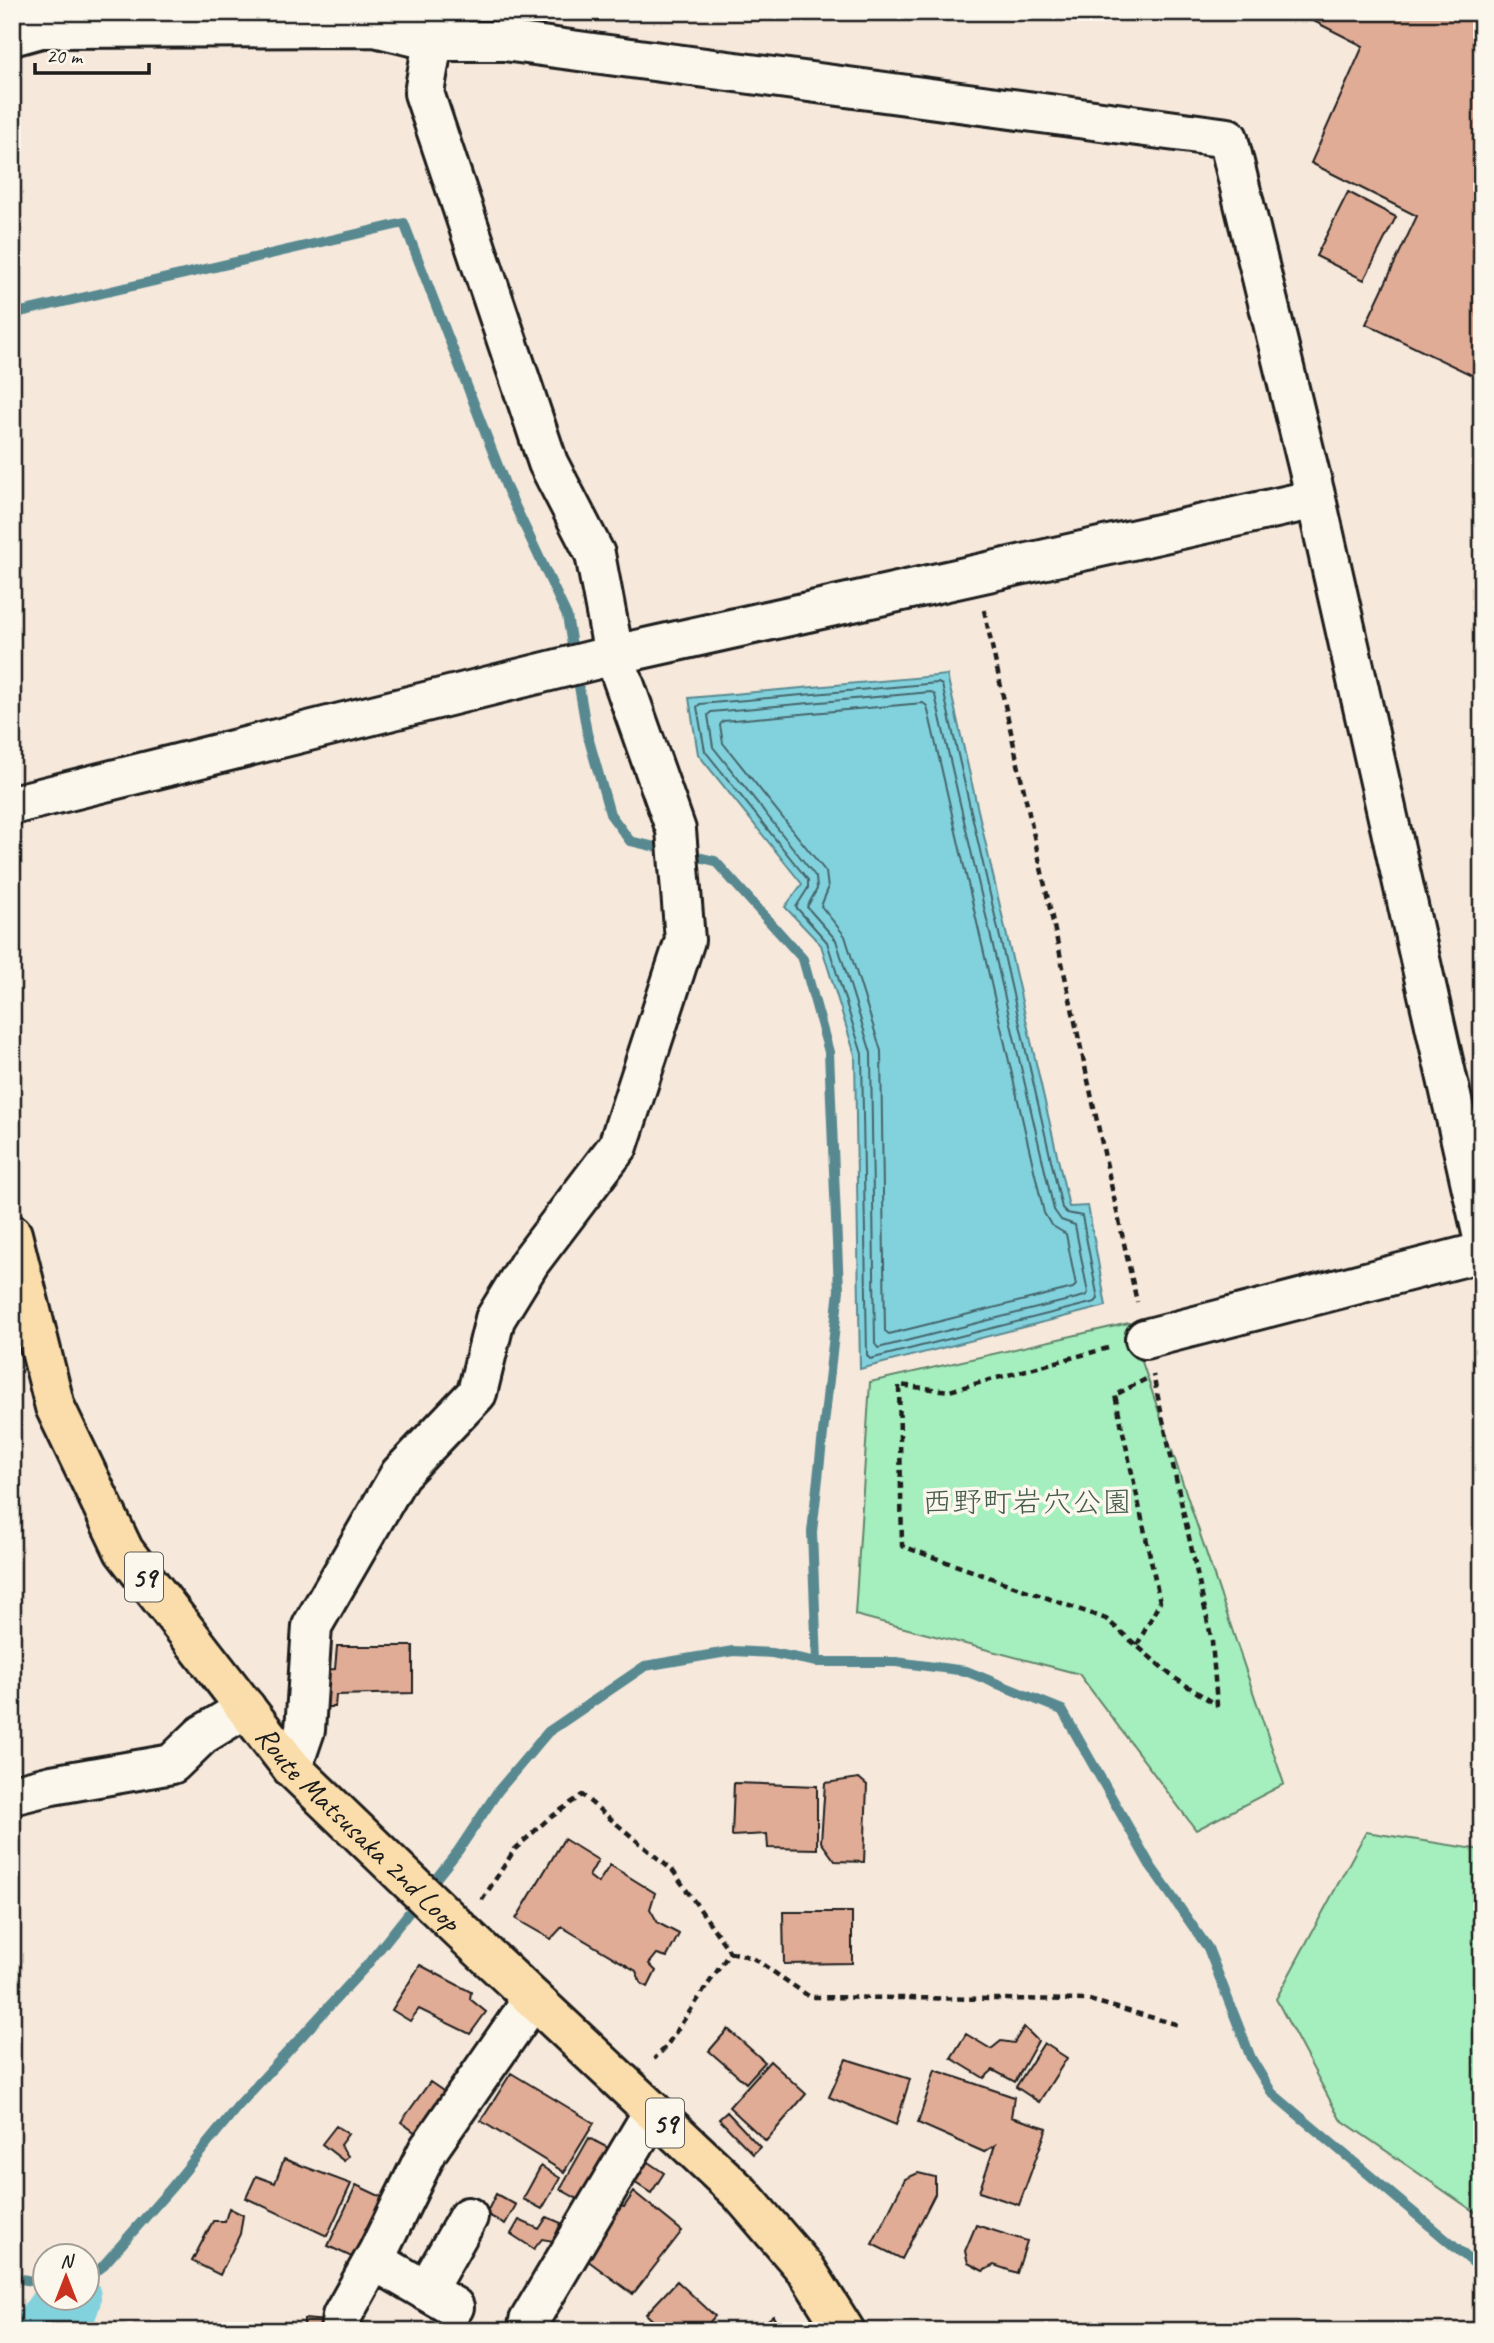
<svg xmlns="http://www.w3.org/2000/svg" width="1494" height="2343" font-family="Caveat,'Klee One',sans-serif">
<style>
.green{fill:#a5eebd;stroke:#60856c;stroke-width:2}
.water{fill:#82d2de;stroke:#598990;stroke-width:2}
.lines{fill:none;stroke-linecap:round;stroke-linejoin:round}
.shore{stroke:#45656a;stroke-width:2}
.stream{stroke:#598990;stroke-width:10}
.river{stroke:#82d2de;stroke-width:68}
.building{fill:#e1ac96;stroke:#1c1c1c;stroke-width:2}
.minor-casing{stroke:#1c1c1c;stroke-width:44}
.major-casing{stroke:#1c1c1c;stroke-width:44}
.path{stroke:#1c1c1c;stroke-width:4.5;stroke-dasharray:7 5;stroke-linecap:butt}
.minor{stroke:#fbf7ec;stroke-width:38}
.major{stroke:#faddab;stroke-width:38}
.labels{text-anchor:middle;dominant-baseline:central;stroke-width:7;stroke-linejoin:round;paint-order:stroke}
.shield{fill:#fbf7ec;stroke:#5f5e5a;stroke-width:2}
.shield-label{font-size:28px;font-weight:bold;fill:#1c1c1c}
.park-label{font-size:30px;fill:#455b4c;stroke:#fbf7ec}
.street-label{font-size:30px;fill:#1c1c1c;stroke:#fbf7ec}
</style>
<rect width="100%" height="100%" fill="#f6e8db"/>
<filter id="ink" filterUnits="userSpaceOnUse"><feTurbulence type="fractalNoise" baseFrequency=".0143" numOctaves="2"/><feDisplacementMap in="SourceGraphic" scale="14" xChannelSelector="R" yChannelSelector="G"/><feConvolveMatrix kernelMatrix="1 2 1 2 8 2 1 2 1" color-interpolation-filters="sRGB"/></filter>
<g filter="url(#ink)">
<path class="green" d="M1129,1323L1284,1784L1196,1830L1079,1674L855,1615L870,1382Z
M1366,1832L1482,1850V2217L1340,2119L1276,1999Z"/>
<path class="water" d="M947,675L1069,1207L1088,1206L1106,1306L860,1369L855,1055L821,945L785,907L802,884L698,754L689,698Z"/>
<g class="lines">
<path class="shore" d="M938,683L942,685L1062,1208L1067,1213L1082,1216L1098,1299L1095,1302L870,1359L867,1355L862,1054L827,942L796,907L808,888V880L705,751L697,707L700,704Z
M931,692L935,695L1054,1210L1061,1220L1075,1225L1088,1293L1085,1296L878,1348L875,1344L871,1053L836,940L807,907L817,889L816,877L713,747L708,715L711,712Z
M923,703L927,706L1044,1213L1051,1225L1066,1234L1076,1285L1073,1288L889,1334L885,1331L881,1051L845,936L821,906L828,889L826,872L723,743L720,725L723,721Z"/>
<path class="stream" d="M12,314L404,223L507,489L567,616L587,733L610,814L630,841L715,861L803,959L829,1052L839,1290L812,1532L817,1662H896L966,1671L1062,1710L1150,1865L1208,1948L1251,2058L1272,2093L1482,2270
M12,2277L46,2284
M88,2277L101,2268L172,2187L237,2107L367,1965L458,1851L498,1791L548,1732L645,1666L733,1651L772,1653L817,1662"/>
<path class="river" d="M47,2331L63,2309L67,2298"/>
</g>
<path class="building" d="M1296,12H1482V380L1366,324L1417,216L1311,163L1363,46Z
M1348,192L1396,217L1364,280L1316,256Z
M337,1646H413V1693L336,1695L335,1707H324L322,1670L335,1669Z
M859,1778L867,1785L864,1862L835,1861L821,1842L825,1783Z
M734,1783L817,1786V1849L768,1848L767,1834L732,1836Z
M564,1839L598,1860L589,1876L598,1883L610,1865L655,1893L650,1909L658,1923L679,1934L667,1957L657,1954L649,1964L656,1971L648,1987L641,1983L636,1971L562,1927L551,1939L516,1919Z
M783,1912H852V1963L784,1964Z
M420,1965L471,1992L470,1999L486,2012L470,2034L419,2009L410,2021L392,2010Z
M1024,2027L1038,2041L1015,2082L993,2070L984,2078L951,2058L966,2034L991,2049L1001,2041L1014,2043Z
M728,2029L765,2062L746,2083L709,2051Z
M1044,2043L1067,2058L1039,2102L1016,2087Z
M846,2059L910,2079L896,2125L829,2097Z
M770,2061L806,2094L766,2141L729,2107Z
M935,2070L1014,2097L1011,2117L1047,2128L1019,2205L979,2192L995,2145L984,2152L918,2123Z
M511,2073L594,2123L564,2172L481,2121Z
M430,2082L446,2093L430,2112L431,2121L420,2136L401,2122Z
M727,2112L760,2147L753,2154L719,2119Z
M336,2126L348,2134L340,2145L348,2156L344,2161L322,2144Z
M589,2138L612,2150L583,2202L560,2189Z
M639,2156L664,2173L651,2193L626,2177Z
M284,2159L351,2184L327,2236L246,2198L256,2176L275,2183Z
M541,2166L560,2178L542,2209L523,2199Z
M918,2173L935,2177V2194L902,2259L872,2244L905,2179Z
M356,2185L386,2199L358,2260L328,2246Z
M634,2192L682,2231L633,2294L587,2260L609,2203L624,2207Z
M496,2194L516,2205L505,2224L486,2214Z
M229,2208L243,2215L240,2234L220,2275L192,2261L213,2221H225Z
M547,2217L561,2223L553,2241L542,2239L534,2249L511,2234L519,2220L539,2229Z
M976,2225L1027,2241L1017,2273L994,2265L983,2271L968,2263L965,2251Z
M677,2281L715,2316L702,2331H664L646,2314Z
M773,2316L781,2331H759L761,2325Z
M304,2319L326,2321L325,2331H304Z"/>
<g class="lines">
<defs>
<path id="minor" d="M12,36L41,28L375,27L433,41H504L1228,138L1316,499L1482,1233
M12,805L614,655L1316,499
M1145,1339L1482,1252
M292,1768L305,1730L312,1626L400,1474L477,1393L495,1319L530,1262L618,1146L685,940L676,830L614,655L595,554L548,463L424,93L433,41L452,12
M12,1795L52,1785L172,1764L202,1735L246,1708
M378,2252L384,2266L454,2307
M426,2291L468,2217
M529,2321L653,2112
M340,2331L342,2316L378,2252L428,2150L533,1999"/>
<g id="major">
<path id="s1" d="M12,1234L55,1407L124,1551L292,1768L464,1934L740,2193L807,2271L845,2331"/>
</g>
</defs>
<use href="#minor" class="minor-casing"/>
<use href="#major" class="major-casing"/>
<path class="path" d="M984,610L1137,1302
M1108,1348L949,1391L899,1385L902,1546L1106,1619L1173,1677L1217,1705L1212,1641L1153,1375
M1137,1645L1160,1602L1115,1395L1146,1379
M482,1900L515,1849L547,1820L582,1795L673,1871L730,1952L665,2048L654,2059
M730,1952L753,1958L810,1997L1089,2000L1179,2025"/>
<use href="#minor" class="minor"/>
<use href="#major" class="major"/>
</g>
</g>
<g class="labels">
<g class="shield">
<rect x="125" y="1552.5" width="38" height="49" rx="5"/>
<rect x="646" y="2098.5" width="38" height="49" rx="5"/>
</g>
<g class="shield-label">
<text x="144" y="1577">59</text>
<text x="665" y="2123">59</text>
</g>
<g class="park-label">
<text x="1027" y="1502">西野町岩穴公園</text>
</g>
<g class="street-label">
<text stroke="none"><textPath href="#s1" startOffset="702">Route Matsusaka 2nd Loop</textPath></text>
</g>
</g>
<rect width="1494" height="2343" fill="none" stroke="#fbf7ec" stroke-width="42"/>
<rect x="21" y="21" width="1452" height="2301" fill="none" stroke="#1c1c1c" stroke-width="2.5" filter="url(#ink)"/>
<g transform="translate(66 2277)"><circle r="33" fill="#fbf7ec" stroke="#a29f99" stroke-width="2"/>
<path d="M0-5L12 26L0 18L-12 26Z" fill="#c8321e"/>
<text y="-10" font-size="19" font-weight="bold" text-anchor="middle" fill="#1c1c1c">N</text>
</g>
<path d="M35 63v10h114v-10" fill="none" stroke="#1c1c1c" stroke-width="3.5"/>
<text x="46" y="63" font-size="21" fill="#1c1c1c" stroke="#fbf7ec" stroke-width="5" paint-order="stroke">20 m</text>
</svg>
